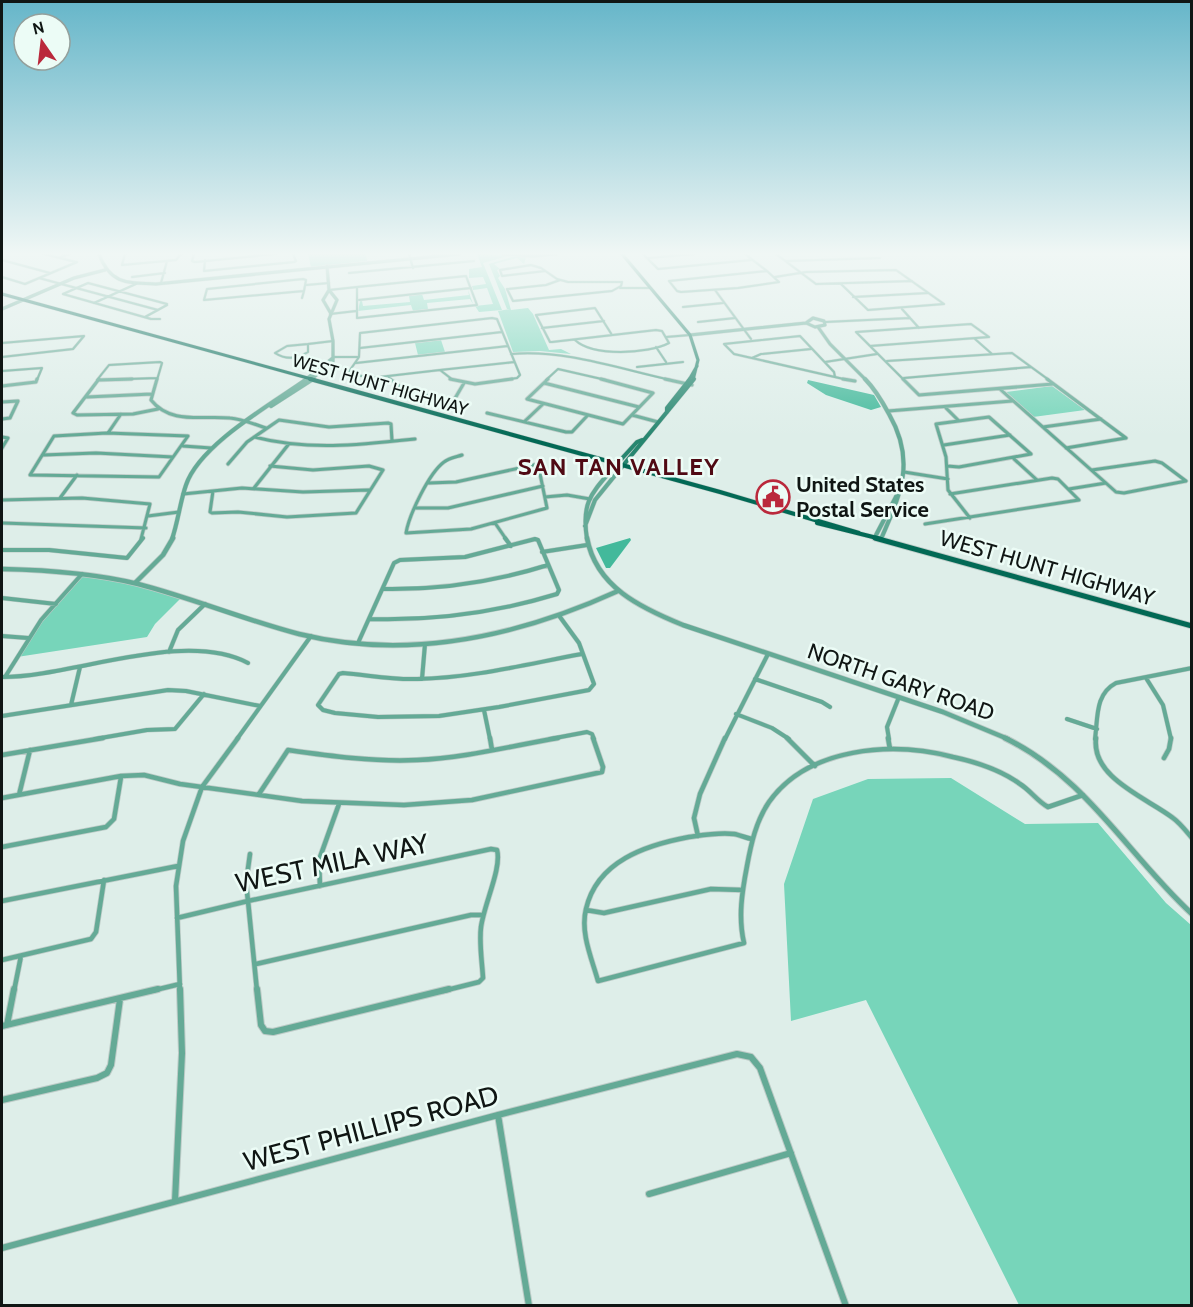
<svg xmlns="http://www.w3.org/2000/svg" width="1193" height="1307" font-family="Cabin,sans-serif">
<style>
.green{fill:#77d5ba}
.water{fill:#43b99b}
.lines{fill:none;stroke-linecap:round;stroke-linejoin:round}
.minor-far4-casing{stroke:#bdcbc7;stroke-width:3}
.minor-far3-casing{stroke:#bdcbc7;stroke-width:4.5}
.minor-far2-casing{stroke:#bdcbc7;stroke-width:5}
.minor-far1-casing{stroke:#bdcbc7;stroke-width:6}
.minor-casing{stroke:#bdcbc7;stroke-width:8}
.tertiary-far3-casing{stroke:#bdcbc7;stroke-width:4}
.tertiary-far2-casing{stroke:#bdcbc7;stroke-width:5}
.tertiary-far1-casing{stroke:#bdcbc7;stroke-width:6}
.tertiary-casing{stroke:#bdcbc7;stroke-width:7}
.secondary-far1-casing{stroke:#bdcbc7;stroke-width:4}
.secondary-casing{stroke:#bdcbc7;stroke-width:5}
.primary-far2-casing{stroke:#bdcbc7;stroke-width:4}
.primary-far1-casing{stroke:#bdcbc7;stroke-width:5}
.primary-casing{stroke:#bdcbc7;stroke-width:7}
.minor-far4{stroke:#64aa96;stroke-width:2}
.minor-far3{stroke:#64aa96;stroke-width:3}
.minor-far2{stroke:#64aa96;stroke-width:4}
.minor-far1{stroke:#64aa96;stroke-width:4.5}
.minor{stroke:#64aa96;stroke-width:6}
.tertiary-far3{stroke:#64aa96;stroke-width:3}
.tertiary-far2{stroke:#64aa96;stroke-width:4}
.tertiary-far1{stroke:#64aa96;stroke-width:4.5}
.tertiary{stroke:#64aa96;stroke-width:5}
.secondary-far1{stroke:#26866f;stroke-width:3}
.secondary{stroke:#26866f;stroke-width:4}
.primary-far2{stroke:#026955;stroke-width:3}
.primary-far1{stroke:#026955;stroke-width:4}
.primary{stroke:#026955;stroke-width:5}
.labels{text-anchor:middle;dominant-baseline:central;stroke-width:5;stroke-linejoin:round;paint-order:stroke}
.far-street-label{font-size:18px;fill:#101614;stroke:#ecfcf6}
.poi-label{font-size:22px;font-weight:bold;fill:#101614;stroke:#ecfcf6;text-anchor:start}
.street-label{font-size:22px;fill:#101614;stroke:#ecfcf6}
.far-district-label{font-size:24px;font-weight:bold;letter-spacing:1.5px;fill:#500a14;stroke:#ecfcf6}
.near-street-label{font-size:27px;fill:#101614;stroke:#ecfcf6}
</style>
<rect width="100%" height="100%" fill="#deeee9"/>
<path class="green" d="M308,254H366L367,261L311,267Z
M477,254L508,256L483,263L502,310L479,312L475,306L493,304L487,288L473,290L472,286L486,284L483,277L469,278V269L482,267Z
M515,256L526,257L524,264L517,258L494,264L500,269L497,270L500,276L498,278L505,289L511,310L528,308L533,314L549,350L561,349L571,354L540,351L513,352L498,311L510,309H507L489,264Z
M468,290L473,304L470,299L427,303L428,309L413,311L411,305L358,311L360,301H362L363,306L410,302L409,296L422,294L424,300L469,295Z
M441,340L445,352L418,355L415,343Z
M1052,386L1085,410L1033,417L1006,392Z
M82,574L108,578L182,597L155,624L147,637L17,657L41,620Z
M951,778L1025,824L1098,823L1166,903L1191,925V1305H1019L866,1000L791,1021L784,884L813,799L868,779Z"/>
<path class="water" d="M808,380L874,395L881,407L871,410L826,395L807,383Z
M630,538L631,540L610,568H606L596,548Z"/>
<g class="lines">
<defs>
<path id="minor-far4" d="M44,254L76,262
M125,254L122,265L176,260L181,254
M194,254L192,261L195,262L275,254
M409,254L413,268
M643,254L658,269L751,260
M745,254L767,271
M776,254L816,284L912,281
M61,257L69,254
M648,258L695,254
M2,260L50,273
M205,260L204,271L294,262L296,261L293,254
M786,261L880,258
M545,271L502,276L500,270L531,265L541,268L557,279L568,282H622
M767,271L779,282L738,288L681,292L677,291L669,281Z
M349,273L474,261
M466,276L477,305L357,318V287Z
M2,277L25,284L77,262
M132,277L165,273
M775,277L806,272L896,270L944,304
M39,278L158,310
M303,279L306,280L304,291L204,300L207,289Z
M560,280L546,285L507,289L513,301L612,291L621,286L622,282
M161,283L167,261
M841,284L868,310L944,304
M306,285L329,283
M620,288H650
M329,290L357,287
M715,290L751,339
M63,294L88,283L167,304
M63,294L151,319H160
M853,297L928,293
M302,298L304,291
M359,300L471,288
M94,303L138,283
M683,307L723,303
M902,309L919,328
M330,314L356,311
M145,317L167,305
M698,322L735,318
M825,322L910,318
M542,328L604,321
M666,337L690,335
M975,339L992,354
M575,340C593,357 648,354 669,343L662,331L656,330L552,342H550L536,315L595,308L612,335
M2,343L84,336L73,349L2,357
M308,344V352C297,359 286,360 275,353L287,346Z
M308,344L333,341
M870,346L989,337
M656,347L666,362
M360,348L502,332
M511,354C564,349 620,369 671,380
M334,357H359
M752,358L761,354L811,349
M887,361L1012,353L1049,380
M825,362L877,354
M356,363L508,346
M637,367L683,362
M440,370L453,380
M440,370L371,378L348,373L359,357L360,333L492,318L497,319L520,375L517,378L503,380
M440,370L514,362
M2,371L42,368L37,380
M388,376L391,380
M835,377L834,372L800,336L724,344L734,354L848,380H851
M904,378L1031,367
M97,380L109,365L160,362L162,363L157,380
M99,380L157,378
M546,380L558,369L606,380
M904,380L856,332L971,324L989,337"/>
<path id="minor-far3" d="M99,379L73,413L77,415L133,414L158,409
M157,379L151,400C171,425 202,415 230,418C242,419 254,424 266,428
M390,379L406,391L449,401L454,400L464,383
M450,379L475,384L512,379
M548,379L527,399L623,424L653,393L601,379
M665,379L692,385
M843,379L855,381
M903,379L919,395L1053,384
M1047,379L1126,438
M99,380L132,379
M544,383L639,407
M2,386L36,382L37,379
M1001,390L1116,492L1124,493L1186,481
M87,397L152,394
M2,402L18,401L10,418L2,419
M946,408L958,420
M888,411L1012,401
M487,413L566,432H572L587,416
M632,415L658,422
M525,421L543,404
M1043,427L1101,419
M107,433L188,436L159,477L30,475L54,436Z
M108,433L121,414
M2,437L8,438L2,448
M254,437C308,451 360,445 415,439
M944,445L1010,435
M183,446L211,448
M1066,448L1126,438
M43,455L96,453L173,457
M1014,459L1037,480
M228,464L247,442L279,420L329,427L388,423L391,424L392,441
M947,466L959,467L1031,454L989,417L936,424L946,457L948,490L970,518
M1092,470L1155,461L1162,463L1186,481
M904,472L948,479
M429,483L456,482L538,464L547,508L471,529L406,533C409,515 429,473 444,462C449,458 456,457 462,455
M254,488L288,445
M1069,489L1106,483
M213,491L210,512L212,513L238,512L287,517L356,513L383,470L369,466L313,470L270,466
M183,494L242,488L303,492L369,490
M545,497L567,495L590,499
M60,498L77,475
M2,500L82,498L150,504L141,539
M416,508H448L543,486
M148,516L179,512
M2,523L146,528
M495,523L506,539
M925,524L1079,500L1058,479L1052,478L950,494"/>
<path id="minor-far2" d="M505,538L511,546
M2,550H49L127,558L143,538
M542,552L587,545
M383,589C440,590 494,582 548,565
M2,598L56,604
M560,617L579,643L594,684L589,690L499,707L439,716L378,717L335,713L323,710L318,705L339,674L343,673C368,675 392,680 417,679C473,678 527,664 582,654
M2,636L28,638
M358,643L394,563L400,560L465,557L535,539L538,540L559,590L557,594C495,613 434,621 369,619
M169,652L178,630L205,604
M2,677C73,677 183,629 248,663
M5,677L41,620L82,574
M1146,678L1163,705L1171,739
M422,679L425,644
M755,679L822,702L830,707
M71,705L80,667
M484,710L490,739
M736,714L772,728L789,739
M2,716L168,690L186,691L260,706
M1067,719L1097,729
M95,739L147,730L175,729L204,694
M237,739L311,636
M550,739L587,732L592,734L594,739
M725,739L768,654
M889,739L887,727L899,697
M1095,739C1098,717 1095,694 1116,683L1192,668"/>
<path id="minor-far1" d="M490,738L492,750
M787,738L815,766
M888,738L890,749
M1096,738C1091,778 1147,798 1173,818C1180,823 1186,831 1192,838
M2,755L103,738
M1164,758L1169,749L1171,738
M259,794L288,750C330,756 374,762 417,760C464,758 511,746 558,738
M19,795L30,750
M2,798L121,776L144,775L180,784L302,801L404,805L472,800L602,772L603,767L593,738
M698,836L694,818L700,794L725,738
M752,839C746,838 740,835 734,834C719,832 703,835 689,837C646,845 597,861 586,909C580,933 592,959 598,981L744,943C738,917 742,892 747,866C751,844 756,821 769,802C808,747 892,741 953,757C976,762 1001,770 1020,784C1030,790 1037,801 1048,807L1083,795
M2,847L106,827L114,819L121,777
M320,886L319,860L339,804
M2,901L178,866
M248,901L257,991
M248,901L246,883L250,854
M248,901L491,849L497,850C502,868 484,904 481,927C479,943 482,961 483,978L479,982L443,991
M586,910L604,913L711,889L743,890
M177,918L248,901
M2,960L91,939L96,932L104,880
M256,964L471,915H483
M14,991L21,956
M151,991L180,984
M180,991L176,886L183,841L202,787L238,738"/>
<path id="minor" d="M257,989L261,1025L265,1031L273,1032L449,989
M7,1025L14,989
M2,1026L158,989
M2,1100L97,1078L107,1073L111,1065L120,999
M498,1115L529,1306
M649,1194L791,1153
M175,1201L182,1053L180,989
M2,1248L498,1115L737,1054L751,1057L760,1068L846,1306"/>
<path id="tertiary-far3" d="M99,254C110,284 127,283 156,284L460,254
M503,254L533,256L556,254
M327,266L329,290L323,300L330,312
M2,309L74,278L105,270
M813,318L824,321L825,325L815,327L806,323Z
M818,327L830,344L866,380
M690,335L806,323
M305,380L334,357
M310,380L333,362V341L329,319L337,300L329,290"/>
<path id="tertiary-far2" d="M865,379C875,389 882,401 889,414C916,461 901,493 881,539
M271,406L313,379
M585,526L595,500L621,468
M875,537L898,493
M172,539C178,522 180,502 186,485C200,444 272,404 307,379
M587,539C581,501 592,493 615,466"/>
<path id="tertiary-far1" d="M587,538C596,587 641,608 683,625L943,712L1008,739
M2,569C48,570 93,573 138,584C192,598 245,620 299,634C409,661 517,637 618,591
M135,583L163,555L173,538"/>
<path id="tertiary" d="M1005,738C1087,778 1127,854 1192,914"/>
<path id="secondary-far1" d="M622,254L690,335L698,360L693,380
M689,380L697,366"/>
<path id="secondary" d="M667,412V408L690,379
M615,466L637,442L642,440
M621,468L694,379"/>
<path id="primary-far2" d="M2,294L315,380"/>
<path id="primary-far1" d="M310,379L720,492L859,533
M817,523L881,539"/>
<path id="primary" d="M875,538L1192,626"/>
</defs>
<use href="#minor-far4" class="minor-far4-casing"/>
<use href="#minor-far3" class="minor-far3-casing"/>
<use href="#minor-far2" class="minor-far2-casing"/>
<use href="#minor-far1" class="minor-far1-casing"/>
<use href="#minor" class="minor-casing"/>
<use href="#tertiary-far3" class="tertiary-far3-casing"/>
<use href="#tertiary-far2" class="tertiary-far2-casing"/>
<use href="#tertiary-far1" class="tertiary-far1-casing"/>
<use href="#tertiary" class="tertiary-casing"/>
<use href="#secondary-far1" class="secondary-far1-casing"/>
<use href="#secondary" class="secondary-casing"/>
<use href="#primary-far2" class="primary-far2-casing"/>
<use href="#primary-far1" class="primary-far1-casing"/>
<use href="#primary" class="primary-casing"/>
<use href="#minor-far4" class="minor-far4"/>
<use href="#minor-far3" class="minor-far3"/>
<use href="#minor-far2" class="minor-far2"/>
<use href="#minor-far1" class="minor-far1"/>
<use href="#minor" class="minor"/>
<use href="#tertiary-far3" class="tertiary-far3"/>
<use href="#tertiary-far2" class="tertiary-far2"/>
<use href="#tertiary-far1" class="tertiary-far1"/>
<use href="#tertiary" class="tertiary"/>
<use href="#secondary-far1" class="secondary-far1"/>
<use href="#secondary" class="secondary"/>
<use href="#primary-far2" class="primary-far2"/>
<use href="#primary-far1" class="primary-far1"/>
<use href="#primary" class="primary"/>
</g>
<linearGradient id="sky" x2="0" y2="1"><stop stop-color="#66b6c9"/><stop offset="0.58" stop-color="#f0f7f5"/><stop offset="1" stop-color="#f0f7f5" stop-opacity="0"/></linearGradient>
<rect width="1193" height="437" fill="url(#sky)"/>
<defs>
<symbol id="civic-ring" viewBox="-11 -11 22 22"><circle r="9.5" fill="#ecfcf6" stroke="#ba293c" stroke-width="1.5"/><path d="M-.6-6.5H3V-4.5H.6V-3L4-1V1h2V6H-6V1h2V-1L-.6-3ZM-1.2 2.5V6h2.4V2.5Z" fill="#ba293c"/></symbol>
</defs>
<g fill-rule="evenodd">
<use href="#civic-ring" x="754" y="478" width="38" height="38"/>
</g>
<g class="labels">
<g class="far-street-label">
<text transform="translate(380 385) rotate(16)">WEST HUNT HIGHWAY</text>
</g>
<g class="poi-label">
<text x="796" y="484">United States<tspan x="796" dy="25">Postal Service</tspan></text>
</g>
<g class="street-label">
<text transform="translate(1047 568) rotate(16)">WEST HUNT HIGHWAY</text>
<text transform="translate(901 682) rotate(19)">NORTH GARY ROAD</text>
</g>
<g class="far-district-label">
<text x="619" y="466">SAN TAN VALLEY</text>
</g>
<g class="near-street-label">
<text transform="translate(332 863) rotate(-12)">WEST MILA WAY</text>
<text transform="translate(371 1128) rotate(-15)">WEST PHILLIPS ROAD</text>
</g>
</g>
<rect width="1193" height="1307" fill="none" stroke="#101614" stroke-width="6"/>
<g transform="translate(42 42) rotate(346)"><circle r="28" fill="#ecfcf6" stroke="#94a09c" stroke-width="1.5"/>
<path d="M0-4.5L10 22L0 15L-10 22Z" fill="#ba293c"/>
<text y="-9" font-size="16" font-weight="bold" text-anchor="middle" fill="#101614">N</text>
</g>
</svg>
